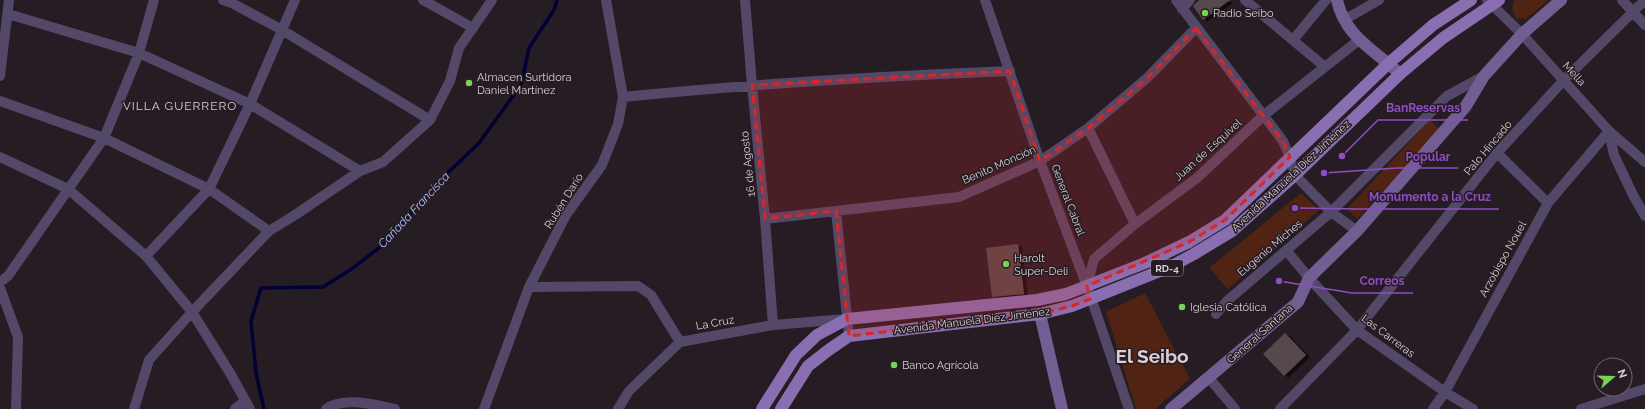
<svg xmlns="http://www.w3.org/2000/svg" width="1645" height="409" font-family="Raleway,sans-serif">
<style>
.green{fill:#512313}
.lines{fill:none;stroke-linecap:round;stroke-linejoin:round}
.stream{stroke:#030134;stroke-width:3.5}
.building{fill:#57494b;filter:url(#shadow)}
.street{stroke:#544868;stroke-width:10}
.secondary{stroke:#725e92;stroke-width:12}
.primary{stroke:#896eb1;stroke-width:12}
.marked{fill:#d62828;fill-opacity:0.2;stroke:#d62828;stroke-width:3;stroke-dasharray:8 5;stroke-linejoin:round}
.poi-dot{fill:#7ad156;stroke:#261c23;stroke-width:1.5}
.labels{text-anchor:middle;dominant-baseline:central;stroke-width:3;stroke-linejoin:round;paint-order:stroke}
.shield{fill:#261c23;stroke:#a0999e;stroke-width:1}
.shield-label{font-size:10px;font-weight:bold;fill:#d5cfd3}
.poi-label{font-size:11px;fill:#d5cfd3;stroke:#261c23;text-anchor:start}
.street-label{font-size:11px;fill:#d5cfd3;stroke:#261c23}
.neighbourhood-label{font-size:12px;letter-spacing:1px;fill:#d5cfd3;stroke:#261c23}
.water-label{font-size:12px;font-style:italic;fill:#a8befc;stroke:#261c23}
.town-label{font-size:19px;font-weight:bold;fill:#d5cfd3;stroke:#261c23}
.leader{fill:none;stroke:#8d4dc3;stroke-width:1.5}
.callout-dot{fill:#8d4dc3;stroke:#261c23;stroke-width:1.5}
.callout-label{font-size:12px;text-anchor:middle;font-weight:bold;fill:#8d4dc3;stroke:#261c23;stroke-width:3;stroke-linejoin:round;paint-order:stroke}
</style>
<defs>
<filter id="shadow"><feDropShadow dx="4" dy="2" stdDeviation="0" flood-color="#0009"/></filter>
</defs>
<rect width="100%" height="100%" fill="#261c23"/>
<path class="green" d="M1516,0H1549L1526,19L1516,18L1512,9L1514,1Z
M1430,120L1440,130L1357,219L1347,209Z
M1301,193L1319,210L1228,289L1209,268Z
M1145,293L1190,379L1155,409H1136L1106,312Z"/>
<g class="lines">
<path class="stream" d="M264,409L256,373L251,321L261,288L323,287L353,268L389,240L436,184L479,143L521,85L529,48L554,10L557,0"/>
</g>
<path class="building" d="M1199,0H1230L1203,20L1193,6Z
M1018,244L1024,294L992,297L986,248Z
M1285,333L1306,355L1284,376L1263,354Z"/>
<g class="lines">
<path class="street" d="M223,0L232,3L282,30L430,120
M423,0L473,28
M745,0L752,85L765,219L773,325
M985,0L1040,161L1087,286L1129,409
M1176,0L1283,141L1290,157L1295,175L1331,212L1357,231
M1245,0L1325,67
M1487,0L1522,34L1609,131L1645,162
M1622,0L1645,25
M1182,9L1190,0
M8,14L139,53L250,104L360,171
M1344,20L1379,0
M1293,40L1326,0
M0,76L9,0
M623,97C752,84 881,76 1010,71
M0,101L104,138L209,189L269,231
M1088,128L1135,224
M1609,131L1614,155L1633,195L1645,216
M1497,153L1548,203
M0,157L68,189L146,256L192,312L230,373L250,409
M836,211L849,336
M765,219L959,197L1040,161L1088,128L1147,78L1196,28
M1286,250L1309,278L1357,330L1445,392L1473,409
M146,256L209,189L250,104L295,0
M0,282L8,276L104,138L139,53L154,0
M1087,286L1094,259L1135,224L1197,178L1264,115L1359,40
M529,287L638,286L651,295L680,342
M0,288L18,337L16,409
M1216,314L1227,301L1331,212L1447,96L1484,76
M1209,378L1235,409
M134,409L149,360L192,312L269,231L295,215L360,171L383,162L430,120L450,81L459,48L492,0
M235,409L245,401
M326,409C344,396 375,405 395,409
M484,409L529,287L566,215L602,165L618,124L623,97L606,0
M618,409L629,391L680,342L773,325L845,319
M1280,409L1357,330L1497,153L1564,80L1645,0
M1433,409L1445,392L1548,203L1609,131
M1581,409L1645,389"/>
<path class="secondary" d="M1337,0C1345,37 1375,50 1400,74
M1040,314L1062,409
M1171,409L1298,302L1309,278L1357,231L1466,106L1484,76L1522,34L1561,0"/>
<path class="primary" d="M762,409L796,355L817,335L847,319L1037,300L1066,294L1145,263L1189,242L1225,220L1389,63L1433,25L1471,0
M781,409L808,366L830,349L849,336L1040,314L1072,306L1090,299L1170,267L1194,254L1232,231L1295,175L1400,74L1443,38L1499,0"/>
</g>
<path class="marked" d="M1196,28L1283,141L1290,157L1225,220L1189,242L1087,286L1090,299L1072,306L1040,314L849,336L836,211L765,219L752,85L1010,71L1040,161L1088,128L1147,78Z"/>
<g class="poi-dot">
<circle cx="1205" cy="13" r="4"/>
<circle cx="469" cy="83" r="4"/>
<circle cx="1006" cy="264" r="4"/>
<circle cx="1182" cy="307" r="4"/>
<circle cx="894" cy="365" r="4"/>
</g>
<g class="labels">
<rect class="shield" x="1151" y="260" width="32" height="16" rx="3"/>
<g class="shield-label">
<text x="1167" y="268">RD-4</text>
</g>
<g class="poi-label">
<text x="1213" y="13">Radio Seibo</text>
<text x="477" y="77">Almacen Surtidora<tspan x="477" dy="13">Daniel Martínez</tspan></text>
<text x="1014" y="258">Harolt<tspan x="1014" dy="13">Super-Deli</tspan></text>
<text x="1190" y="307">Iglesia Católica</text>
<text x="902" y="365">Banco Agrícola</text>
</g>
<g class="street-label">
<text transform="translate(1574 74) rotate(48)">Mella</text>
<text transform="translate(1488 148) rotate(-50)">Palo Hincado</text>
<text transform="translate(1208 150) rotate(-42)">Juan de Esquivel</text>
<text transform="translate(748 164) rotate(-96)">16 de Agosto</text>
<text transform="translate(999 165) rotate(-24)">Benito Monción</text>
<text transform="translate(1291 176) rotate(-43)">Avenida Manuela Díez Jiménez</text>
<text transform="translate(1068 200) rotate(69)">General Cabral</text>
<text transform="translate(564 201) rotate(-58)">Rubén Darío</text>
<text transform="translate(1270 248) rotate(-40)">Eugenio Miches</text>
<text transform="translate(1503 259) rotate(-61)">Arzobispo Nouel</text>
<text transform="translate(972 321) rotate(-7)">Avenida Manuela Díez Jiménez</text>
<text transform="translate(715 323) rotate(-10)">La Cruz</text>
<text transform="translate(1260 334) rotate(-41)">General Santana</text>
<text transform="translate(1388 336) rotate(37)">Las Carreras</text>
</g>
<g class="neighbourhood-label">
<text x="180" y="106">VILLA GUERRERO</text>
</g>
<g class="water-label">
<text transform="translate(414 210) rotate(-47)">Cañada Francisca</text>
</g>
<g class="town-label">
<text x="1152" y="356">El Seibo</text>
</g>
</g>
<path class="leader" d="M1342 156L1378 120H1468M1324 173L1397 168H1458M1295 208L1361 209H1499M1279 281L1352 293H1413"/>
<g class="callout-dot">
<circle cx="1342" cy="156" r="4"/>
<circle cx="1324" cy="173" r="4"/>
<circle cx="1295" cy="208" r="4"/>
<circle cx="1279" cy="281" r="4"/>
</g>
<g class="callout-label">
<text x="1423" y="112">BanReservas</text>
<text x="1428" y="161">Popular</text>
<text x="1430" y="201">Monumento a la Cruz</text>
<text x="1382" y="285">Correos</text>
</g>
<g transform="translate(1613 377) rotate(70)"><circle r="19" fill="#261c23" stroke="#6c6469"/>
<path d="M0-3L7 15L0 10L-7 15Z" fill="#7ad156"/>
<text y="-6" font-size="11" font-weight="bold" text-anchor="middle" fill="#d5cfd3">N</text>
</g>
</svg>
